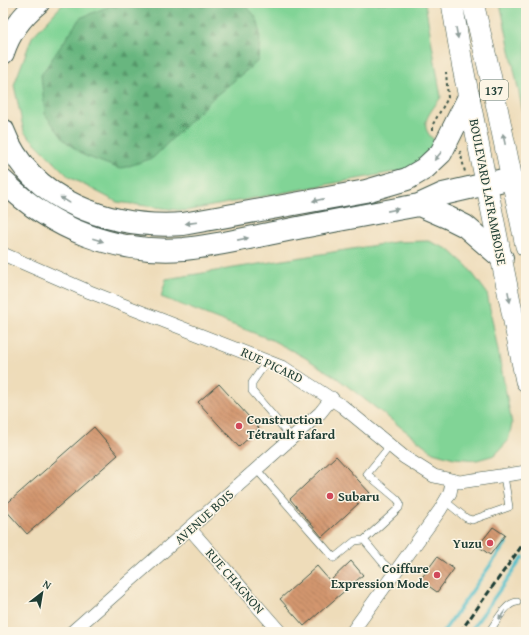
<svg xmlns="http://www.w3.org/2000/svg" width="529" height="635" font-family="'Gentium Book Plus',serif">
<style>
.grass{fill:#81d496;stroke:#508865}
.forest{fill:url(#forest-firs);stroke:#447a5a}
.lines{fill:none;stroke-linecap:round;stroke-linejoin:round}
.stream{stroke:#51bec9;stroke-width:3.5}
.building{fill:url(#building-back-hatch)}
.service-casing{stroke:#3e5548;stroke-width:8}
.minor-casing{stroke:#3e5548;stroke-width:14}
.primary-casing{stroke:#3e5548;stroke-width:22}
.motorway-casing{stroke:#3e5548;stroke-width:24}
.path{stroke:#3e5548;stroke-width:2;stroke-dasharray:3 3;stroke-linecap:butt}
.service{stroke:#fff;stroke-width:7}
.minor{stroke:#fff;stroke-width:13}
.primary{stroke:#fff;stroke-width:21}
.motorway{stroke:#fff;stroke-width:22}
.rail{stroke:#1f3d34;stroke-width:3;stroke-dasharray:6 3;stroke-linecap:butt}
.oneway{fill:#8f9e9a}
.poi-dot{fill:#d1495b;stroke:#fcf5e5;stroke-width:1.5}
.labels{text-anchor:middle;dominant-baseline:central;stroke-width:3;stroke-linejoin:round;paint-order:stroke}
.shield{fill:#fcf5e5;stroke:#617469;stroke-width:1}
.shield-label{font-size:12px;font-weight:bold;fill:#1f3d34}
.street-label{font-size:13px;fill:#1f3d34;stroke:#fcf5e5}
.poi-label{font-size:13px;font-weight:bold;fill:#1f3d34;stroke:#fcf5e5;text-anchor:start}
</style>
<defs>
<pattern id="forest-firs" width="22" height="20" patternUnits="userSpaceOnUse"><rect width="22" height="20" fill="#68b67f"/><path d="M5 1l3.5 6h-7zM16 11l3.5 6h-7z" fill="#559569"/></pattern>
<pattern id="building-back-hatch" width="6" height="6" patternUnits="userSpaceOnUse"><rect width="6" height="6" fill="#d3966e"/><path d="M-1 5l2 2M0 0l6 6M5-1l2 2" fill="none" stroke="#ab7c5b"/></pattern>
</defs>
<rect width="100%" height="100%" fill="#fcf5e5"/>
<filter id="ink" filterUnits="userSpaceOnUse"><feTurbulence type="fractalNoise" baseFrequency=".025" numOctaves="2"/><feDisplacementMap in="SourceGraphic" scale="8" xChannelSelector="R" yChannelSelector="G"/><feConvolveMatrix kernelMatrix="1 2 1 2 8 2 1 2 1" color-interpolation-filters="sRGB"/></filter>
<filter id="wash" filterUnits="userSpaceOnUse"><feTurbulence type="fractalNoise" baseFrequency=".012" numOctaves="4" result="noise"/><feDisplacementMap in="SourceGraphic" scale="16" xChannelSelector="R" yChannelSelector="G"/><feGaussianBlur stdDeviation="0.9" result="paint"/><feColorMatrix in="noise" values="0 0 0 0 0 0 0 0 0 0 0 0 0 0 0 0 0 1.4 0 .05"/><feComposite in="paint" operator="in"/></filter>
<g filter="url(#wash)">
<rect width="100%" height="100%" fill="#eedcb9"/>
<path class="grass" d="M64,3H425L441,97C429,115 415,126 438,143L424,159L405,170L185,211L117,202L69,177L24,132L14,85L32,37Z
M500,3H526V126Z
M428,241L448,249L467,266L487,293L512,424L508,441L495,455L477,460L454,458L433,452L337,378L304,357L272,340L161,297L166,279L395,242Z"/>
<path class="forest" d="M117,3H241C265,18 260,36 258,61L214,97L153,158L120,169L83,155L64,140L45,114L41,75L80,18Z"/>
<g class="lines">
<path class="stream" d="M443,632L506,543
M470,632L523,557"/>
</g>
<g id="blocks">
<path class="building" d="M219,384L259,428L239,447L198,402Z
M94,427L118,455L27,534L3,507Z
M336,456L370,493L322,537L290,499Z
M493,527L505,535L490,555L478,546Z
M437,557L454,569L437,592L420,580Z
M351,561L363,575L304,626L280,599L317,566L330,581Z"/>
</g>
</g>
<g filter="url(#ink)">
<use href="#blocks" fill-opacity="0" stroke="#3e5548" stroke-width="1"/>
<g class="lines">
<defs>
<path id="service" d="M267,361L252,383V391L292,438
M257,470L334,558L355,541L364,540L399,508L400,503L397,499L367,474L390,446
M445,501L466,518L472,520L509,507L504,476
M364,540L383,563L395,573
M489,632C496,623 505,603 517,602"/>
<path id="minor" d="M3,254L90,292L284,368L342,406L404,457L434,476L460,482L526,472
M190,529L280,632
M72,632L320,413L332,398
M352,632L440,510L450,493L452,482"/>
<path id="primary" d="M452,3L462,63L526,381
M473,3L490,74L526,246"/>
<path id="motorway" d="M3,53C9,34 22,16 38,3
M3,130C30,202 112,229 183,224L366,191L407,179L424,169L441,153L469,97
M3,181C52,229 114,254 184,249C214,246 244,239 273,233C322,223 370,214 419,205L443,194L512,178
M419,205L449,218L465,226L502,258"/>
</defs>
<use href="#service" class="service-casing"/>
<use href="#minor" class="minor-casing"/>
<use href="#primary" class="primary-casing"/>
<use href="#motorway" class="motorway-casing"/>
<path class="path" d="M433,130V124L448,98L446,72
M523,146L526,155
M460,151L465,172"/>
<use href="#service" class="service"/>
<use href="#minor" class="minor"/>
<use href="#primary" class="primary"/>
<use href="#motorway" class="motorway"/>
<path class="rail" d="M460,632L526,540"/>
</g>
<defs><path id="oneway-solid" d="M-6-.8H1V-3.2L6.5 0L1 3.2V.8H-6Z"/></defs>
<g class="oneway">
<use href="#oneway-solid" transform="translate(457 33) rotate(80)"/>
<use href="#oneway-solid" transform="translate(504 139) rotate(-102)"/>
<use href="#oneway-solid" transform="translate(438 156) rotate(130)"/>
<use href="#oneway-solid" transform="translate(65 200) rotate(-149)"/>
<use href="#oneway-solid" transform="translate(318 200) rotate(169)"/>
<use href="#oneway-solid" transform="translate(393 210) rotate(-11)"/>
<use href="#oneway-solid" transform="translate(191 223) rotate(173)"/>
<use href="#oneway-solid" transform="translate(243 239) rotate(-11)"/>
<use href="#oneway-solid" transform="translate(98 240) rotate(17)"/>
<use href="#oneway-solid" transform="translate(509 297) rotate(79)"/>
<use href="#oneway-solid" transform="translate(502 615) rotate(126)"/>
</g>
</g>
<g class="poi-dot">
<circle cx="239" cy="426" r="4"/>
<circle cx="330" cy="496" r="4"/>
<circle cx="490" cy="543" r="4"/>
<circle cx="437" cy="575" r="4"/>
</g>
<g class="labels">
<rect class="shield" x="480" y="80" width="28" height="20" rx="3"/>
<g class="shield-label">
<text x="494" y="90">137</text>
</g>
<g class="street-label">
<text transform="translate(488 192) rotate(79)">BOULEVARD LAFRAMBOISE</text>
<text transform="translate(272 365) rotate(25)">RUE PICARD</text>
<text transform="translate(204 517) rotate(-42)">AVENUE BOIS</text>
<text transform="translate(235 581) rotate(49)">RUE CHAGNON</text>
</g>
<g class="poi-label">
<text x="247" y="419">Construction<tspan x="247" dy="15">Tétrault Fafard</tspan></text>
<text x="338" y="496">Subaru</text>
<text x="482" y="543" text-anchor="end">Yuzu</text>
<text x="429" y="568" text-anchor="end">Coiffure<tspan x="429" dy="15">Expression Mode</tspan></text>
</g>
</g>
<rect width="529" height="635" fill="none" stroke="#fcf5e5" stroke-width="16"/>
<g transform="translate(42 593) rotate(31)" stroke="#fcf5e5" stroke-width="3" paint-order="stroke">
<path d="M0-3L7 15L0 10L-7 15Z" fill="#1f3d34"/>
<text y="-6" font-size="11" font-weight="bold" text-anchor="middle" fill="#1f3d34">N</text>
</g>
</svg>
